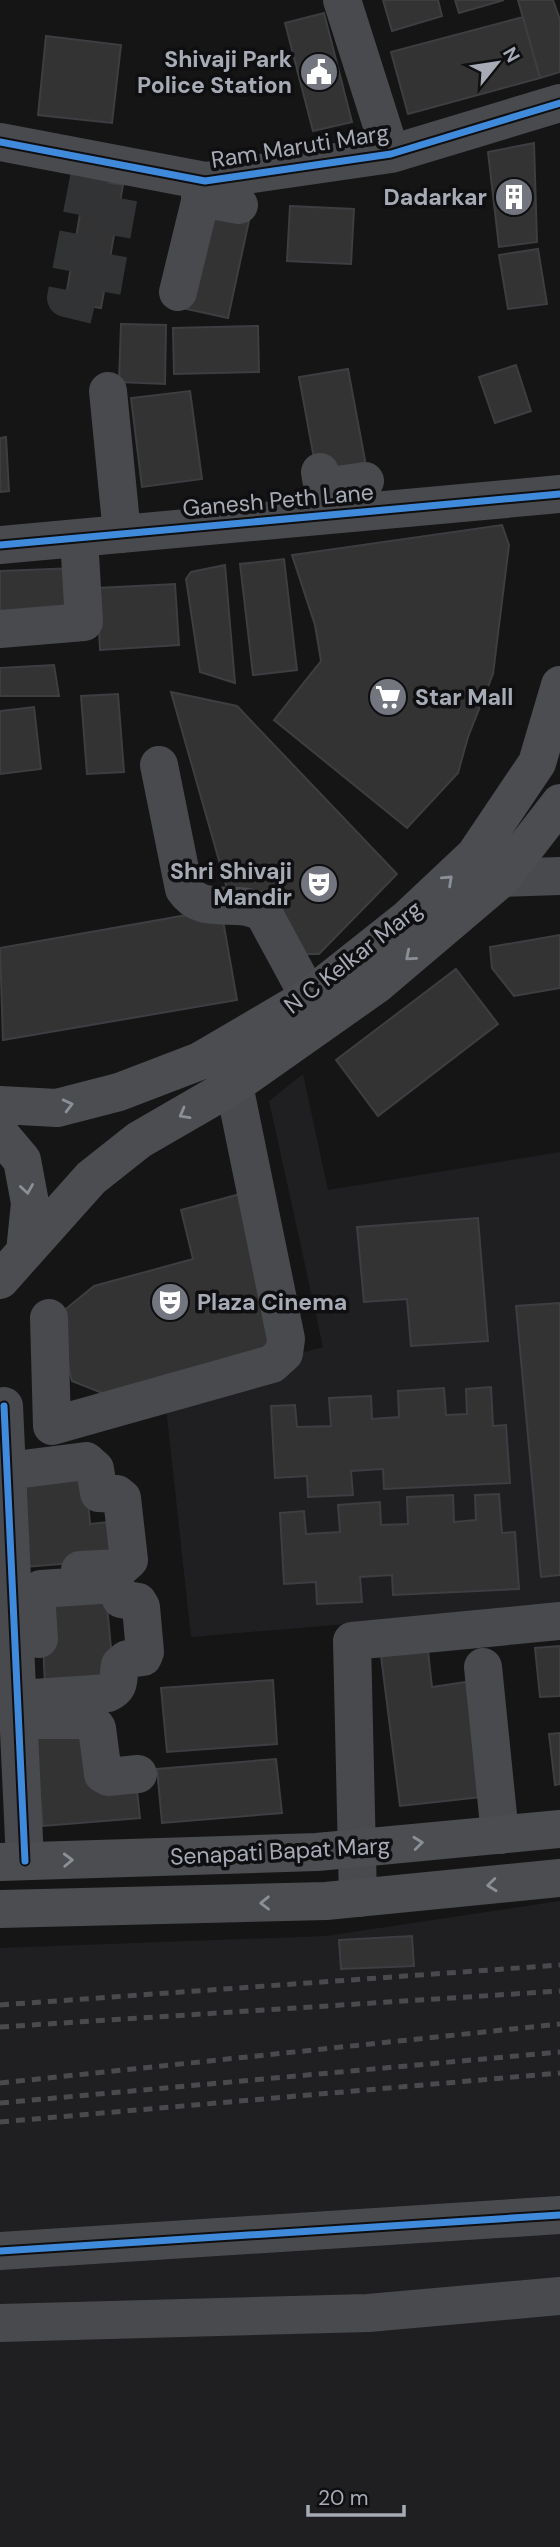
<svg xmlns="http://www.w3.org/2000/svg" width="560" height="2547" font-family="'DM Sans',sans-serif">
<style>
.built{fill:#1f1f21}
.building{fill:#333334;stroke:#3d3e41;stroke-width:2}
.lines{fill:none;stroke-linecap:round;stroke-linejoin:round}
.minor-tunnel{stroke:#323335;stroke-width:38;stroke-dasharray:38 19;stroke-linecap:butt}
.minor{stroke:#494a4e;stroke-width:38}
.major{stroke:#4b4d50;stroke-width:38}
.rail{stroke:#494a4d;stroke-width:5;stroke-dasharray:9 7;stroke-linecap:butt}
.cycleway-casing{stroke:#0f0f11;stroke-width:11}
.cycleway{stroke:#408adc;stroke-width:7}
.oneway{stroke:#8b8f97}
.labels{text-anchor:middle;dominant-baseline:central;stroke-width:7;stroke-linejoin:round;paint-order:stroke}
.poi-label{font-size:23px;font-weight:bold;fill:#a6abb6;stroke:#0f0f11;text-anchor:end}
.street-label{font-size:23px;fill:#a6abb6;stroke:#0f0f11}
</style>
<rect width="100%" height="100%" fill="#151515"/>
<path class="built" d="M303,1074L328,1190L560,1152V1606L191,1637L164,1389L323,1347L269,1101Z
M560,1901V2547H0V1948L326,1936Z"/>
<path class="building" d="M383,0H438L442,16L392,31Z
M455,0H504L459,13Z
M518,0H553L560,20V72L540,78Z
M324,13L352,122L313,131L285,23Z
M523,17L540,78L408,114L391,52Z
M46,36L121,45L112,123L38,115Z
M534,143L537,242L499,247L488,152Z
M86,179L123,185L101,308L65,302Z
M204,206L250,216L228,318L182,308Z
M290,206L354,209L351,264L287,261Z
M538,249L547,304L508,309L499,255Z
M121,324L166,325L165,384L119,382Z
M258,326L259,372L174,374L173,328Z
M516,365L531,411L495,423L479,377Z
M348,369L367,471L316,469L299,377Z
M190,391L202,479L142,487L131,398Z
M6,437L9,491L0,492V438Z
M502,525L509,545L493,674L468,737L458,773L407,828L274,720L321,661L315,625L292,555Z
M284,559L297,670L253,675L240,564Z
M225,565L235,683L200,672L186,579L191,572Z
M76,568L77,608L0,611V571Z
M175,584L179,645L100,650L97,588Z
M54,665L59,696H0V668Z
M171,692L237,706L397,874L319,954H302L267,890L230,899Z
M118,694L124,772L87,774L81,696Z
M34,707L41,769L0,774V711Z
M221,909L237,1000L3,1040L0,948Z
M560,935V988L514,996L492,968L490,947Z
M456,969L498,1024L378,1116L336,1060Z
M240,1194L277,1347L107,1395L72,1381L56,1317L94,1286L193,1259L181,1210Z
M478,1218L488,1341L411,1346L407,1299L364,1302L357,1227Z
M560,1303V1575L541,1577L516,1306Z
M491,1387L493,1426L506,1425L510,1483L384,1489L383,1469L351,1471L353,1495L308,1497L307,1476L275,1478L271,1406L295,1405L297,1427L331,1426L329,1398L371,1396L372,1419L399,1417L398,1391L444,1388L446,1415L467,1414L466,1389Z
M86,1475L90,1524L118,1521L121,1559L25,1567L18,1480Z
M499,1494L502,1533L515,1532L519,1589L393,1595L392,1575L360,1577L362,1602L317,1604L316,1582L284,1584L280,1513L304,1511L306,1534L340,1532L338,1505L380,1502L381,1525L408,1524L407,1497L453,1495L454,1522L476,1520L475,1495Z
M106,1595L114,1680L45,1687L41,1599Z
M427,1642L432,1687L466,1682L481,1797L400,1806L380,1648Z
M560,1646V1696L540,1697L535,1648Z
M273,1680L277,1744L167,1752L161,1688Z
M88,1729L136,1781L140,1818L43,1826L34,1734Z
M560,1733V1784L555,1785L549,1734Z
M276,1759L282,1813L162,1823L157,1769Z
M412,1936L414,1966L341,1969L339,1940Z"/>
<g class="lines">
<path class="minor-tunnel" d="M89,178L66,298L99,306L121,183"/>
<path class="minor" d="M342,0L391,154
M0,142L205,181L391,154L560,103
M200,198L239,205
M178,292L205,181
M108,391L122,534
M320,472L327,515
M323,487L365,481
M0,545L560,494
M0,629L84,622L79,538
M159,765L184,889C204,919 238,895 264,914L309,997
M502,878L560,876
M49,1318L52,1426L272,1364L284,1353L286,1339L234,1085
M4,1406L25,1861
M7,1471L86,1461L95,1469L99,1493L117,1494L122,1498L129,1560L120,1568L80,1570
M483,1667L500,1835
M19,1699L108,1693C122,1687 117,1678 120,1665L127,1659L143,1657L145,1652L141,1607L138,1602L121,1599L114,1584L41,1589L36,1594L39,1639
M39,1720H90L97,1728L103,1774L108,1777L138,1774
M358,1898L352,1641L560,1621
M0,2251L560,2215
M0,2323L368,2313L560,2296"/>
<path class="major" d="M0,1105L57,1108L119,1092L200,1061L309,997L406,920L475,855L537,763L560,685
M0,1134L22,1160L30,1203L25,1252
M0,1280L91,1178L139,1140L234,1085L376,985L502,878L560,803
M0,1862L317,1852L560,1829
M0,1909L326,1901L560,1878"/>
<path class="rail" d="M0,2005L560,1965
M0,2027L560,1991
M0,2083L560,2024
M0,2103L560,2052
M0,2122L560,2073"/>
<defs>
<path id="cycleway" d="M0,142L205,181L391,154L560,103
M0,545L560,494
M4,1406L25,1861
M0,2251L560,2215"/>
</defs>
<use href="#cycleway" class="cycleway-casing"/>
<use href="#cycleway" class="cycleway"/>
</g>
<defs><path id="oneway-chevron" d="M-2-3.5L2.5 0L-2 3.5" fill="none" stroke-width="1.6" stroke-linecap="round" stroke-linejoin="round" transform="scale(1.75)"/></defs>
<g class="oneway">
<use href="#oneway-chevron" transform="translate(448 880) rotate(-43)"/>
<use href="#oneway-chevron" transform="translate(410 956) rotate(140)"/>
<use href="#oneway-chevron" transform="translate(68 1105) rotate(-14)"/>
<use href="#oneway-chevron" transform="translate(184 1114) rotate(151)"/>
<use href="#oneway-chevron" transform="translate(27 1189) rotate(81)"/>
<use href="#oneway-chevron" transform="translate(418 1843) rotate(-6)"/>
<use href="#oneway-chevron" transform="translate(68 1860) rotate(-2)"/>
<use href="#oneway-chevron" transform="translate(492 1885) rotate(174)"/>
<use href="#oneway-chevron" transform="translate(265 1903) rotate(179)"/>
</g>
<defs>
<symbol id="civic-disc" viewBox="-11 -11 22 22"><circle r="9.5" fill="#73767e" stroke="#0f0f11"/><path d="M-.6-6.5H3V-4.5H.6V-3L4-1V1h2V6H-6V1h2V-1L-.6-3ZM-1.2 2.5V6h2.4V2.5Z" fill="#fff"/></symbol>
<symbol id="building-disc" viewBox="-11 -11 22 22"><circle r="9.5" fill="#73767e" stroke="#0f0f11"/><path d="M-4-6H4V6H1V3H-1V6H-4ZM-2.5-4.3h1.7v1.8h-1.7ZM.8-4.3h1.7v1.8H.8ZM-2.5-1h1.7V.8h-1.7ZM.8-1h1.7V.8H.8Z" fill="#fff"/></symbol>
<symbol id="supermarket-disc" viewBox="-11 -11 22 22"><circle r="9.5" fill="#73767e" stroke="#0f0f11"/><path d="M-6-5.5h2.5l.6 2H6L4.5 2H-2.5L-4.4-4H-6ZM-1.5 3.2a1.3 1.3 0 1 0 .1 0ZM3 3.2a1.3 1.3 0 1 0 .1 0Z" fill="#fff"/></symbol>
<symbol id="theatre-disc" viewBox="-11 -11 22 22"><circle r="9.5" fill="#73767e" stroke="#0f0f11"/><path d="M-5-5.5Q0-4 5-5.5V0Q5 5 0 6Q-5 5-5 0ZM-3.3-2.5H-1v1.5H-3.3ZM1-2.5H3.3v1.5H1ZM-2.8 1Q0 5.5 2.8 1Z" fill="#fff"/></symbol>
</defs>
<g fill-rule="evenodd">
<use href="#civic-disc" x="297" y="50" width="44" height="44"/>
<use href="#building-disc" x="492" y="175" width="44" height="44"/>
<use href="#supermarket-disc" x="366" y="675" width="44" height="44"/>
<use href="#theatre-disc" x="297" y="862" width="44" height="44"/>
<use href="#theatre-disc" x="148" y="1280" width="44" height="44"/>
</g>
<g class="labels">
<g class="poi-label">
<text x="292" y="59">Shivaji Park<tspan x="292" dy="26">Police Station</tspan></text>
<text x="487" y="197">Dadarkar</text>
<text x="415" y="697" text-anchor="start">Star Mall</text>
<text x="292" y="871">Shri Shivaji<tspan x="292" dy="26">Mandir</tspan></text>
<text x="197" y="1302" text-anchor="start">Plaza Cinema</text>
</g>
<g class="street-label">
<text transform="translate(300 146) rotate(-9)">Ram Maruti Marg</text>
<text transform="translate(278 500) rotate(-5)">Ganesh Peth Lane</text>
<text transform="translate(353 957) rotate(-38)">N C Kelkar Marg</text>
<text transform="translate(280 1851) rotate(-3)">Senapati Bapat Marg</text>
</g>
</g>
<g transform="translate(497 63) rotate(60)" stroke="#0f0f11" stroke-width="5" paint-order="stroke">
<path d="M0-5L12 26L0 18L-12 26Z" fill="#a6abb6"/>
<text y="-10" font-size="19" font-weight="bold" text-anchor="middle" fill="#a6abb6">N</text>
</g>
<path d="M308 2505v10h96v-10" fill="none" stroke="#a6abb6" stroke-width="3.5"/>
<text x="318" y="2505" font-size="21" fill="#a6abb6" stroke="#0f0f11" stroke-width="5" paint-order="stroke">20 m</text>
</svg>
